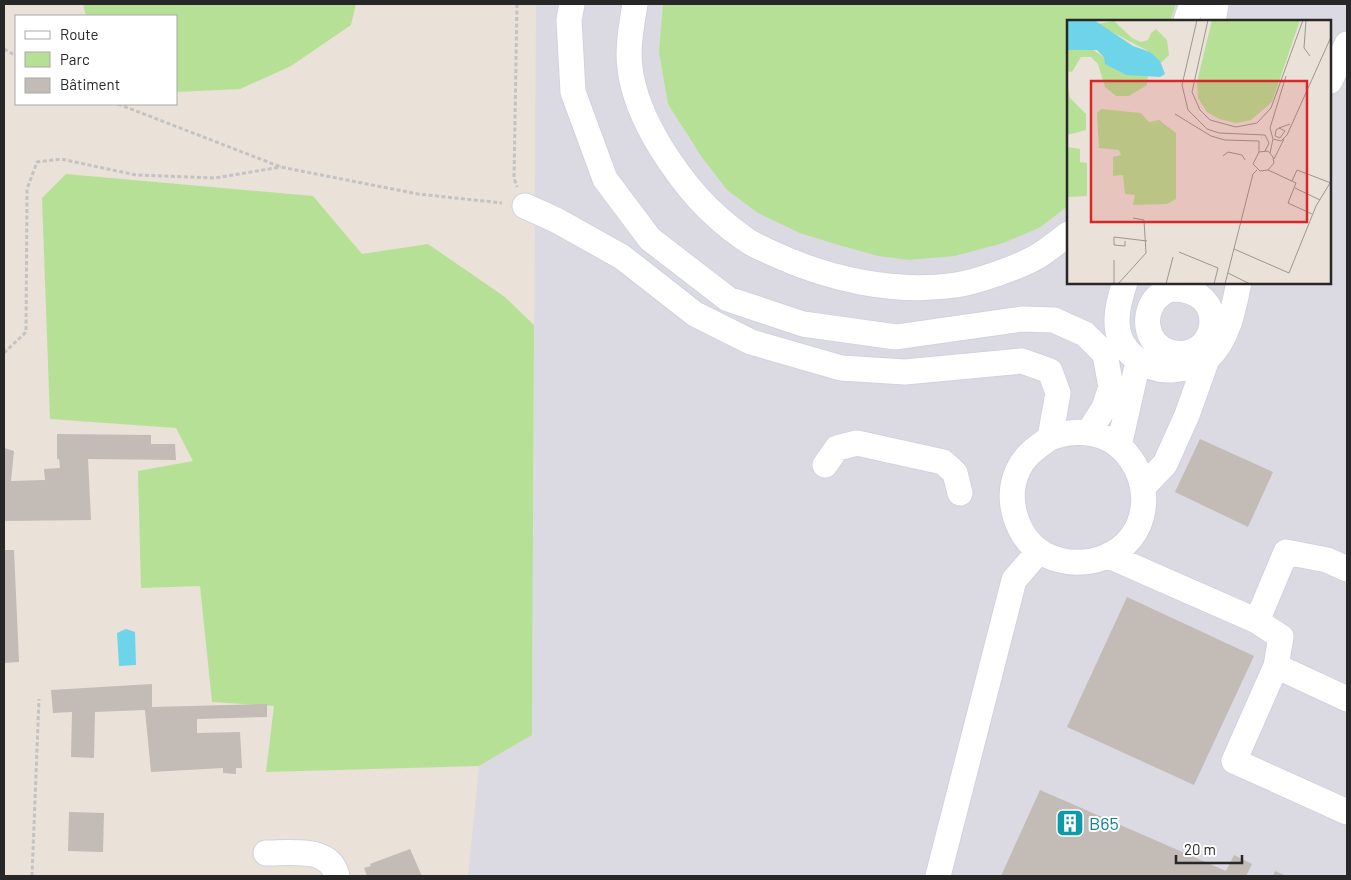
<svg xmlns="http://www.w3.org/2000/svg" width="1351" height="880" font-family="Barlow,sans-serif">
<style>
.industrial{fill:#dbdae2;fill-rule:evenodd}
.green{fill:#b6e096}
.water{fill:#6dd4ea}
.building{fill:#c2bbb6}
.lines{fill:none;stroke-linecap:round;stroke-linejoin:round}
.minor-casing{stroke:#ced3e0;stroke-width:27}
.path{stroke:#c3c3c3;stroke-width:3;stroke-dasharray:4 2.5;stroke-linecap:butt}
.minor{stroke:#fff;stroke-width:25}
.labels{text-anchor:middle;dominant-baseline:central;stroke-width:4;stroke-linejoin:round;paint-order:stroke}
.culture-label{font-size:18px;fill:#0d838f;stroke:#fff;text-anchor:start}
.inset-road{fill:none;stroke:#9c9792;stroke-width:1}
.view{fill:#d62828;fill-opacity:0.15;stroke:#d62828;stroke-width:2.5}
.inset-edge{fill:none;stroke:#272727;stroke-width:2.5}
</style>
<rect width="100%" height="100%" fill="#eae1d9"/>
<path class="industrial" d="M536,4H1347V876H468L479,766L532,735ZM1068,21H1330V282H1068Z"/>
<path class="green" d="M83,4H356L351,25L291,66L240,89L176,92V16H86Z
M663,4H1176L1170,21H1068V206L1039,228L1003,243L955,256L909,260L878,256L832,243L800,233L758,213L727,190L701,156L668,104L659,52Z
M66,174L313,196L362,254L428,244L505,297L534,325L532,735L479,766L266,772L274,706L212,702L200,586L141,588L138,471L193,461L176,428L50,419L42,198Z"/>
<path class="water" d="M126,629L135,632L136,665L119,666L117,633Z"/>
<path class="building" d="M57,434L151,435V444H175L176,460L88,459L91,520L4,521V448L14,451L11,481L45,480L44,469L60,468L59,459H57Z
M1200,439L1273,472L1248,527L1175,492Z
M4,550H14L19,662L4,663Z
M1127,597L1254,656L1194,785L1067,727Z
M152,684V707L267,704V717L197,719V733L240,732L242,768H236V774L223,773V768L151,772L145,710L95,712L94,758L71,757L72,712L53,713L51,690Z
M1040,790L1226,871L1234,855L1252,864L1246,876H1001Z
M69,812L104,813L103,852L68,851Z
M410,849L422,876H367L364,868L371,866L370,864Z
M1275,871L1287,876H1273Z"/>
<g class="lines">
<defs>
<path id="minor" d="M572,4L569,20L573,92L605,179L650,239L728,299L803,324L896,337L1022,319L1054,320L1085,334L1105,354L1111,387L1104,408L1088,433
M635,4C632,24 627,47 630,68C633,95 647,125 661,148C685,186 708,213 745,239C753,245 763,249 772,253C827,279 894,294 956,285C976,282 1020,267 1038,256C1048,250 1058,242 1068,234
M1186,21L1192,4
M1213,21L1216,4
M1330,81L1347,44
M525,206L556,220L622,257L695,314L751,342L841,368L905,372L1022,361L1050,371L1058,393L1050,438C1037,447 1025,455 1018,470C1004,500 1017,540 1046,555C1084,574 1137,555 1143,509C1148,474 1124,436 1087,433C1073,431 1062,434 1050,438
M1125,282C1121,294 1117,308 1117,320C1116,350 1144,371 1172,370C1183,369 1198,367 1207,359C1228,340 1234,308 1239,282
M1173,289C1232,289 1218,365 1170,352C1144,345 1140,309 1161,294C1170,288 1183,286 1194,282
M1119,446L1138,362
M825,465L837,448L857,443L943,462L955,473L960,493
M1143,487L1165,464L1187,415L1207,359
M1109,556L1257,621L1281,637L1276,666L1234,761L1347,812
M1257,621L1286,552L1327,560L1347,569
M1276,666L1347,699
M266,853C290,853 330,846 337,876
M938,876L1014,580L1039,551"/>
</defs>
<use href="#minor" class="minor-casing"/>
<path class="path" d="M517,4L514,178L517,187
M4,49L16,56
M118,104L281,167L418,194L502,203
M4,353L26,332L27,189L37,162L61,159L136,175L215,178L281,167
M32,876L39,699"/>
<use href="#minor" class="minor"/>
</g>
<defs>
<symbol id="building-square" viewBox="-11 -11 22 22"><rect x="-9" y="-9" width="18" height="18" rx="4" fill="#0f9aa8" stroke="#fff"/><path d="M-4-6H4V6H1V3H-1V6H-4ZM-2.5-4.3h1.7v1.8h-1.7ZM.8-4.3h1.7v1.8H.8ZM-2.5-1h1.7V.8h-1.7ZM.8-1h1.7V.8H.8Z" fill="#fff"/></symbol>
</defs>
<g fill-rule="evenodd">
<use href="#building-square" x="1054" y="807" width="32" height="32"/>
</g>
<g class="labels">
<g class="culture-label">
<text x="1089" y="823">B65</text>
</g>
</g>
<g transform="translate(1067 20)">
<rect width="264" height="264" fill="#eae1d9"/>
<path d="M145,0H233L205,82L184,100L169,103L152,99L140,92L131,78L130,62ZM47,1L65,18L74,22L81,20L84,13L89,9L100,20L102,35L94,43L83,32L30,4ZM23,28L37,37L39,44L59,55H81L80,65L62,76H49L38,67L31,44L24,37H14L5,52L0,51V30ZM0,65L3,78L19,94V110L0,115ZM34,89L74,93L82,102L92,100L109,113V179L100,184L66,185L68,175L58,174L56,155L46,156V137L54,135L52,130L32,128L30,93ZM0,127L13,129V142L20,143V176L0,177Z" fill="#b6e096"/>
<path d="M0,0H27L66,26L83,32L93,41L98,54L93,57L59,55L38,44L37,37L30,30H0Z" fill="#6dd4ea"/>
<path class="inset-road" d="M130,0L115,65L121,90L140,109L152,113L198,115L202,123L198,131M141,0L125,72L133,90L143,100L169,107L190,103L204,88L236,0M239,0L237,28L243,36M108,94L144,116L158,120L192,121V132L186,144L193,151L201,150L207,143L206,137L201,131L192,132M212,108L218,111L213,118L208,116L209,110L212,108L223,104M206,119L214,121L220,115L264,17M203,133L206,119L203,108L219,56M156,136L161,132L175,135L178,140M207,139L217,119M201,150L229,163L221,183L245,194M225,161L230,150L264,163M228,168L253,180M58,221V226L47,225V217L80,221M167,229L222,253L249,186L263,163M112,232L151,248L147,264M47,240V264M161,253L183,264M51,264L79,233L77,200L66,198M99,264L106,237M158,264L186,154L190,150"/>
<path class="view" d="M24,61H240V202H24Z"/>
<rect width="264" height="264" class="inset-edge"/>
</g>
<rect width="1351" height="880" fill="none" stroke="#272727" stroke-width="10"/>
<rect x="15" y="15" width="162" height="90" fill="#ffffff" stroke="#a9a9a9"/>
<rect x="25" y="31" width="25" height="8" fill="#ffffff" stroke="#a9a9a9"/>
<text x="60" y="40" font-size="15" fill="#272727">Route</text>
<rect x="25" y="52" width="25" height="15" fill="#b6e096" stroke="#a9a9a9"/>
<text x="60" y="65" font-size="15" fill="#272727">Parc</text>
<rect x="25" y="78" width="25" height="15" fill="#c2bbb6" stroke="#a9a9a9"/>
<text x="60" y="90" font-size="15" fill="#272727">Bâtiment</text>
<path d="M1176 855v8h66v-8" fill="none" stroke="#272727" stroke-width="2.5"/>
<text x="1184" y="855" font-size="15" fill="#272727" stroke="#ffffff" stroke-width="4" paint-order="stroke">20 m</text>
</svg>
